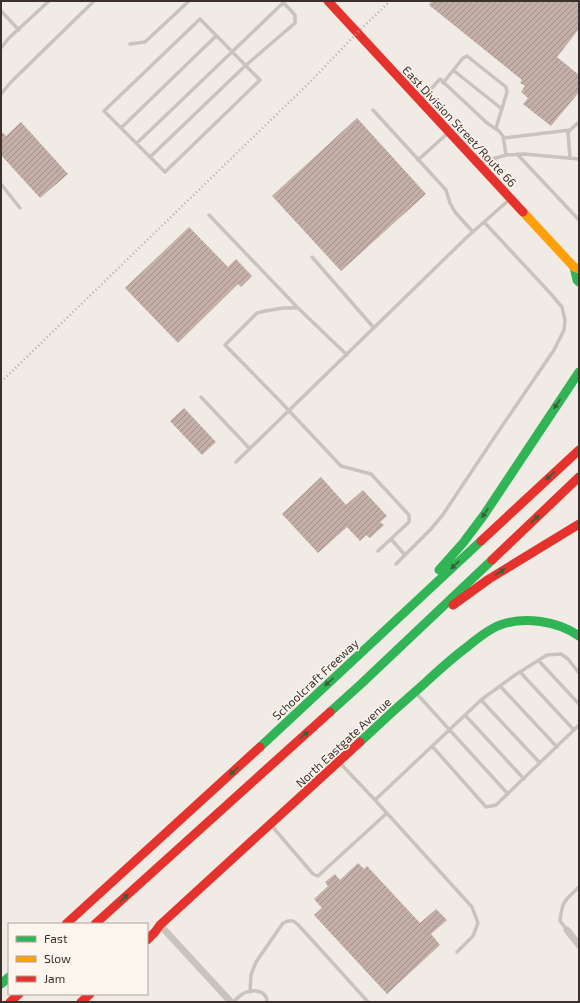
<svg xmlns="http://www.w3.org/2000/svg" width="580" height="1003" font-family="'Exo 2',sans-serif">
<style>
.building{fill:url(#building-hatch)}
.lines{fill:none;stroke-linecap:round;stroke-linejoin:round}
.lane{stroke:#c9c3be;stroke-width:3.5}
.street{stroke:#c9c3be;stroke-width:7}
.fast{stroke:#30b455;stroke-width:9}
.slow{stroke:#ff9f0a;stroke-width:9}
.jam{stroke:#e5322d;stroke-width:9}
.rail{stroke:#b1aca8;stroke-width:2.5;stroke-dasharray:1 3;stroke-linecap:butt}
.oneway{fill:#375e3a}
.labels{text-anchor:middle;dominant-baseline:central;stroke-width:3;stroke-linejoin:round;paint-order:stroke}
.street-label{font-size:12px;fill:#3b302b;stroke:#fbf5ee}
</style>
<defs>
<pattern id="building-hatch" width="6" height="6" patternUnits="userSpaceOnUse"><rect width="6" height="6" fill="#c3afa7"/><path d="M-1 1l2-2M0 6l6-6M5 7l2-2" fill="none" stroke="#a08f88"/></pattern>
</defs>
<rect width="100%" height="100%" fill="#f0ebe5"/>
<path class="building" d="M432,1H579V29L557,57L579,75V92L551,126L523,104L528,98L521,92L525,86L520,83L522,80L429,5Z
M357,118L426,194L341,271L272,196Z
M21,122L68,174L40,198L1,155V131L6,136Z
M189,227L228,267L236,259L252,276L241,287L238,284L178,343L125,288Z
M184,408L216,442L202,455L170,421Z
M321,477L346,505L363,490L387,516L380,522L384,525L370,538L366,535L360,541L347,527L318,553L282,514Z
M358,863L364,869L367,866L420,923L436,909L447,920L431,934L440,945L387,994L314,915L322,908L314,899L328,886L325,882L335,874L340,880Z"/>
<g class="lines">
<path class="lane" d="M1,11L19,30
M200,19L260,80L165,172L104,111Z
M130,44L145,42L189,1
M1,48L9,38L49,1
M453,70L502,109
M443,83L463,58L467,56L506,87L507,92L496,128
M1,94L11,82L94,1
M421,100L440,79L487,123L499,131L503,136L506,155
M373,110L446,190L450,203L455,212L473,232
M121,128L216,36
M504,138L570,130
M137,143L284,2
M517,154L579,220
M150,157L245,66L295,23V15L282,1
M570,158L568,133L570,130L579,122
M418,160L448,133
M479,163L506,155L524,154L579,159
M1,184L20,208
M209,215L298,308L347,355
M312,257L374,328
M298,308H283L265,311L257,313L225,345L278,399L341,466L371,474L409,515V522L378,551
M201,397L250,449
M236,462L466,238L510,199
M391,539L405,555
M396,564L430,530L442,516L496,435L554,350L564,330L565,320L562,307L551,294L484,222
M539,661L579,704
M520,672L574,730
M500,686L557,747
M416,693L508,794
M481,700L540,763
M465,715L524,779
M432,746L486,807L496,805L579,725
M339,762L375,800L472,907L478,923L473,936L457,952
M375,800L481,700L515,675L547,655L561,654L568,659L579,673
M271,825L313,874L318,876L387,813
M567,930L560,921C562,901 565,900 579,887
M250,992L251,975L256,962L283,923C294,918 295,922 303,930L368,1002
M233,1002C237,999 240,995 244,993C253,989 267,990 267,1002"/>
<path class="street" d="M160,925L231,1002
M567,930L579,945"/>
<path class="fast" d="M574,267L577,280L579,282
M439,570L463,543L484,515L579,372
M330,712L361,684L492,560
M360,742C381,722 403,702 425,683C439,670 452,658 467,647C475,640 491,628 500,625C524,616 558,621 579,636
M260,747L481,541
M1,984L9,977"/>
<path class="slow" d="M523,212L574,267L579,269"/>
<path class="jam" d="M328,1L523,212
M481,541L579,450
M492,560L579,477
M453,605L489,579L579,524
M66,924L260,747
M95,924L330,712
M147,940L155,932L160,925L360,742
M10,1002L19,994
M81,1002L90,994"/>
<path class="rail" d="M1,382L310,82L357,33L390,1"/>
</g>
<defs><path id="oneway-solid" d="M-6-.8H1V-3.2L6.5 0L1 3.2V.8H-6Z"/></defs>
<g class="oneway">
<use href="#oneway-solid" transform="translate(557 404) rotate(124)"/>
<use href="#oneway-solid" transform="translate(550 476) rotate(137)"/>
<use href="#oneway-solid" transform="translate(485 513) rotate(124)"/>
<use href="#oneway-solid" transform="translate(535 519) rotate(-43)"/>
<use href="#oneway-solid" transform="translate(455 565) rotate(137)"/>
<use href="#oneway-solid" transform="translate(500 572) rotate(-32)"/>
<use href="#oneway-solid" transform="translate(329 682) rotate(138)"/>
<use href="#oneway-solid" transform="translate(304 735) rotate(-42)"/>
<use href="#oneway-solid" transform="translate(234 771) rotate(138)"/>
<use href="#oneway-solid" transform="translate(124 898) rotate(-43)"/>
</g>
<g class="labels">
<g class="street-label">
<text transform="translate(460 126) rotate(47)">East Division Street/Route 66</text>
<text transform="translate(315 679) rotate(-43)">Schoolcraft Freeway</text>
<text transform="translate(343 742) rotate(-43)">North Eastgate Avenue</text>
</g>
</g>
<rect width="580" height="1003" fill="none" stroke="#3b302b" stroke-width="4"/>
<rect x="8" y="923" width="140" height="72" fill="#fbf5ee" stroke="#aea6a0"/>
<rect x="16" y="936" width="20" height="6" fill="#30b455" stroke="#aea6a0"/>
<text x="44" y="943" font-size="12" fill="#3b302b">Fast</text>
<rect x="16" y="956" width="20" height="6" fill="#ff9f0a" stroke="#aea6a0"/>
<text x="44" y="963" font-size="12" fill="#3b302b">Slow</text>
<rect x="16" y="976" width="20" height="6" fill="#e5322d" stroke="#aea6a0"/>
<text x="44" y="983" font-size="12" fill="#3b302b">Jam</text>
</svg>
